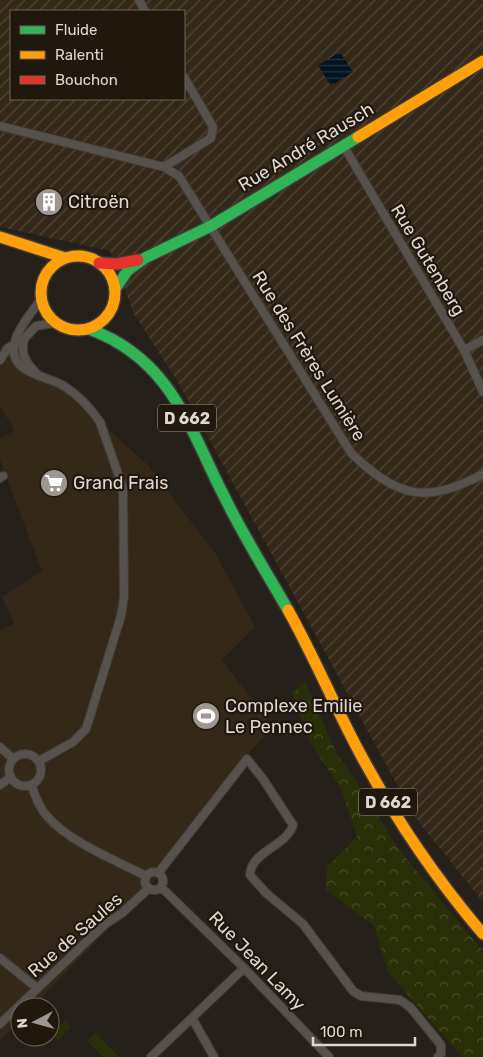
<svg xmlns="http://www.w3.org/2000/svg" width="483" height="1057" font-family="Rubik,sans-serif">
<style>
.built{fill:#342819}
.industrial{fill:url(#industrial-furrows);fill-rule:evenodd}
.forest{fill:url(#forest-crowns)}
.pitch{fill:#293008}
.water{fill:url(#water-rules)}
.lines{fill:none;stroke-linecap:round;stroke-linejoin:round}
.street-casing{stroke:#403b37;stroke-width:10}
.fast-casing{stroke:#403b37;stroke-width:14}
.slow-casing{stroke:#403b37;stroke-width:14}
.jam-casing{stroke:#403b37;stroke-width:14}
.street{stroke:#56514d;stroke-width:8}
.fast{stroke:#30b455;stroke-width:11}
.slow{stroke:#ff9f0a;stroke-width:11}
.jam{stroke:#e5322d;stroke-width:11}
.labels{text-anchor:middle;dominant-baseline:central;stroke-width:4.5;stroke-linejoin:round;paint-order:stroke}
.shield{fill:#20180d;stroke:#a59e96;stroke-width:1}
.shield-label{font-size:16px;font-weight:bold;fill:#ded7d1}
.street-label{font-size:18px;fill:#ded7d1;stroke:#20180d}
.poi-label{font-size:18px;fill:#ded7d1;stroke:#20180d;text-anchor:start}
</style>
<defs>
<pattern id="industrial-furrows" width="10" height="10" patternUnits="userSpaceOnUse" patternTransform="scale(1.25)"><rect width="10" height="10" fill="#342819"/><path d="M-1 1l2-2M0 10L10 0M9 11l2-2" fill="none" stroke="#514639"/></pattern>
<pattern id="forest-crowns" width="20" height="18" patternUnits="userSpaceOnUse" patternTransform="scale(1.25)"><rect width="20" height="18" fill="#293008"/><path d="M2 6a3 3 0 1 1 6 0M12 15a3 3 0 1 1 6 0" fill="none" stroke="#484d2b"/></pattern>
<pattern id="water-rules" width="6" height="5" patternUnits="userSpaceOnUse" patternTransform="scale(1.25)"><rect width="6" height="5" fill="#031320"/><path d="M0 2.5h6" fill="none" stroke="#27353f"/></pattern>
</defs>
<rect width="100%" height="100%" fill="#26201a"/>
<path class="built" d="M3,343L64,386L100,422L147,464L215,553L255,627L222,660L273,727L246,756L156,879L33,1007H20V1020L0,1041V631L14,623L2,597L42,571L0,460V439L15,430L0,407V348Z"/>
<path class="industrial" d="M0,0H483V902L414,816L178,382L134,314L110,251L0,227ZM11,11H184V99H11Z"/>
<path class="forest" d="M305,682L337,754L365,794L397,847L483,951V1057H462L388,972L374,926L326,890L327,867L357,837L342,791L311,744L292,693Z"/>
<path class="pitch" d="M65,1021L71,1027L58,1040L52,1034Z
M96,1033L119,1057H103L87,1041Z"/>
<path class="water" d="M340,52L353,72L331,86L318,65Z"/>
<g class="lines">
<defs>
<path id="street" d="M139,0L145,11
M0,126L164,167L179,176L351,453C397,497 425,505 483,474
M343,145L464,350L483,392
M164,167L211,138L213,127L184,77
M464,350L483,340
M0,360L8,348L15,344
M38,375C27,364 20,355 24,339L36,326L55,323
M0,478L3,476
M0,747L13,759
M9 770a16 16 0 1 1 32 0a16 16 0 1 1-32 0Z
M39,761L73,742L86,729L121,616L124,597L123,488L100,422C91,409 78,395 64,386C44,374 4,374 16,338C21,324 33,311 41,299
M0,785L11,777
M31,785C36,796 38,807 47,816C69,842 115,860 146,876
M145 881a9 9 0 1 1 18 0a9 9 0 1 1-18 0Z
M159,872L247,759L263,779L293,825C287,846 250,852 250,875L266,893L303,924L353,991L361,996L400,1000L410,1007L441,1045V1054L438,1057
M161,887L244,968L329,1057
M0,958L37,988
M192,1018L214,1057
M0,1024L104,925L122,913L148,889
M151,1057L244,968"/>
<path id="fast" d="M115,289L128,270L145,258L211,226L358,137
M89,329C174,360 190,432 228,504C246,540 268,575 288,610"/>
<path id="slow" d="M358,137L483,61
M0,237L65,258
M41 293a37 37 0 1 1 74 0a37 37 0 1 1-74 0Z
M288,610C315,658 336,710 363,759C397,821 437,880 483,934"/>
<path id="jam" d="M99,263L117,264L138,260"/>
</defs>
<use href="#street" class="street-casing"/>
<use href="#fast" class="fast-casing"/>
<use href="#slow" class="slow-casing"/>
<use href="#jam" class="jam-casing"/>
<use href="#street" class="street"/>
<use href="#fast" class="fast"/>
<use href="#slow" class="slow"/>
<use href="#jam" class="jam"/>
</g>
<defs>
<symbol id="building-disc" viewBox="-11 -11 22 22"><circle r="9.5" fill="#9e9791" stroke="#20180d"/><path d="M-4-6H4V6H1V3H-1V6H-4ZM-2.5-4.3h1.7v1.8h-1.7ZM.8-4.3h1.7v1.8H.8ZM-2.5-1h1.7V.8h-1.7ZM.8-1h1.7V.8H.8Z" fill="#fff"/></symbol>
<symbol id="supermarket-disc" viewBox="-11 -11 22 22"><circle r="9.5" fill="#9e9791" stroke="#20180d"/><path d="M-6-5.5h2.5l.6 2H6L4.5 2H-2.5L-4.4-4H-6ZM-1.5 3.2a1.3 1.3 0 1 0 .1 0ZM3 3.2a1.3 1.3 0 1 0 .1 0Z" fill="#fff"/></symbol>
<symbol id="stadium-disc" viewBox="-11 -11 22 22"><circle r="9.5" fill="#9e9791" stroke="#20180d"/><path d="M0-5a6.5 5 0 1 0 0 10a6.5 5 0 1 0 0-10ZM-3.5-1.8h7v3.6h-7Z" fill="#fff"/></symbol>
</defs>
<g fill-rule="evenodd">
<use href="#building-disc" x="33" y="186" width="32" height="32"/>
<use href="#supermarket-disc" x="38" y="467" width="32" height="32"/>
<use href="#stadium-disc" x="190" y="700" width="32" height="32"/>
</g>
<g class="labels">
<g class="shield">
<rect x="158" y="404.5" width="58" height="27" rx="4"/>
<rect x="359" y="788.5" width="58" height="27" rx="4"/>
</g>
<g class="shield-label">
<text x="187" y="418">D 662</text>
<text x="388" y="802">D 662</text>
</g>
<g class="street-label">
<text transform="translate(306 147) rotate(-31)">Rue André Rausch</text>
<text transform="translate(428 260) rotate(59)">Rue Gutenberg</text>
<text transform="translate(309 356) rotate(58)">Rue des Frères Lumière</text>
<text transform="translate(75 935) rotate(-41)">Rue de Saules</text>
<text transform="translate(257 961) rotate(46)">Rue Jean Lamy</text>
</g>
<g class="poi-label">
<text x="68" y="202">Citroën</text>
<text x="73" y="483">Grand Frais</text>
<text x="225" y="706">Complexe Emilie<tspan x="225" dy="21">Le Pennec</tspan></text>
</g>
</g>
<rect x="10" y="10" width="175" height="90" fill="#20180d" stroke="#6c645b"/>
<rect x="20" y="26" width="25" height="8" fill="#30b455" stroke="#6c645b"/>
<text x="55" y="35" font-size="15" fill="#ded7d1">Fluide</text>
<rect x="20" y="51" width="25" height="8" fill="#ff9f0a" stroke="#6c645b"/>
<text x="55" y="60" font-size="15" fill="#ded7d1">Ralenti</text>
<rect x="20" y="76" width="25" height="8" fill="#e5322d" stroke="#6c645b"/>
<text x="55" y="85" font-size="15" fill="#ded7d1">Bouchon</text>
<g transform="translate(35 1022) rotate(264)"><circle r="24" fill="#20180d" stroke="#6c645b"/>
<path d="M0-4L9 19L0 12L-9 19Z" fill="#9e9791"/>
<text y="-8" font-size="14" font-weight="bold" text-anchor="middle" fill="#ded7d1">N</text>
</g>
<path d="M313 1037v8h102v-8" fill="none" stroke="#ded7d1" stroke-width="2.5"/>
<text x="320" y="1037" font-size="15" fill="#ded7d1" stroke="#20180d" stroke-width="4" paint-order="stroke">100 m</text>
</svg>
